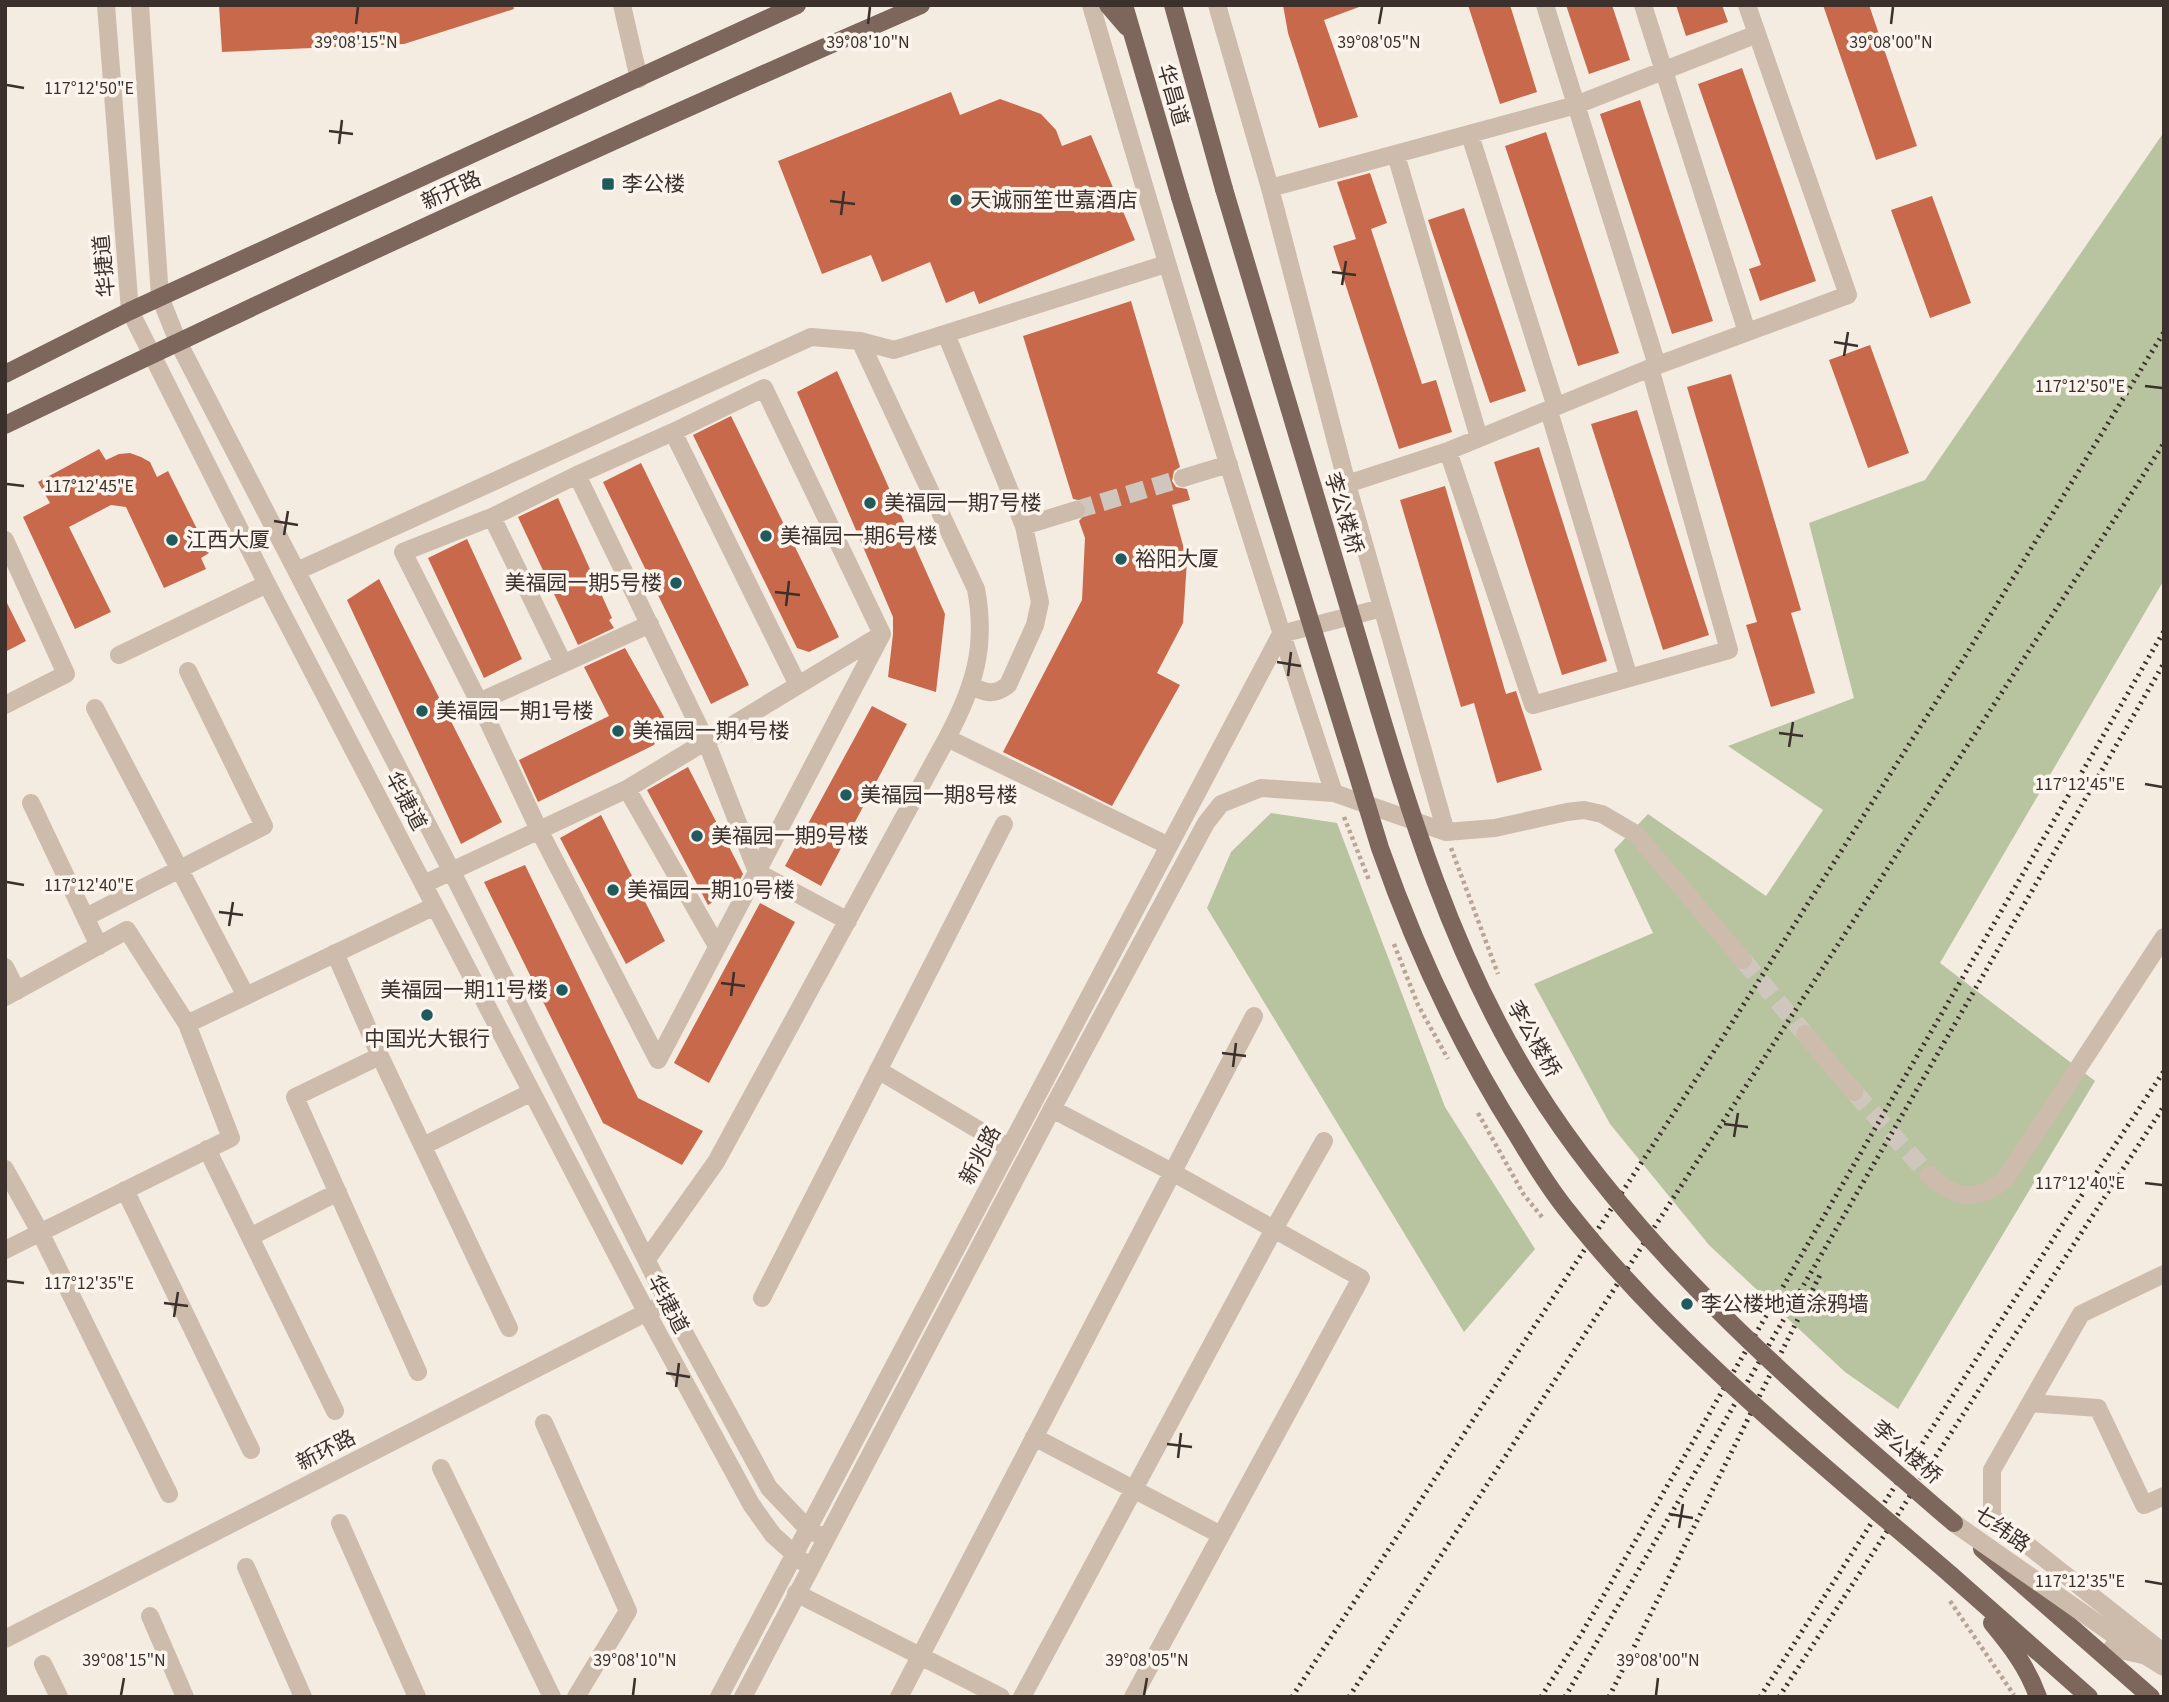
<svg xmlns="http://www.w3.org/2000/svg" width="2169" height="1702" font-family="'Source Sans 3','Noto Sans SC',sans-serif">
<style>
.green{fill:#b8c4a0}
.building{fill:#c8694b}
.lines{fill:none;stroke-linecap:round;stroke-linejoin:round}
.minor-tunnel{stroke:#cfc6bd;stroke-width:18;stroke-dasharray:18 9;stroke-linecap:butt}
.path{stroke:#b9a596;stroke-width:4.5;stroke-dasharray:3.5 3.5;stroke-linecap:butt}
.minor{stroke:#cdbbac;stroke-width:18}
.major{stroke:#7d675c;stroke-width:18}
.rail{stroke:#3b302b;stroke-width:5;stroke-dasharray:2 5;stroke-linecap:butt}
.minor-bridge{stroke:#cdbbac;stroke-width:18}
.major-bridge{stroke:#7d675c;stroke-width:18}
.ticks{fill:none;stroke:#3b302b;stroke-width:2.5}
.poi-dot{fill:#1f5a5e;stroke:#fbf5ee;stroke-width:2.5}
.labels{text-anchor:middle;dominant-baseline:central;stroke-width:7;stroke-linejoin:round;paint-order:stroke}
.street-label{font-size:21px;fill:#3b302b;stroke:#fbf5ee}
.poi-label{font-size:21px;fill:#3b302b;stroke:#fbf5ee;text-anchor:start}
.ticks-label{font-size:18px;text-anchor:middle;fill:#3b302b;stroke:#fbf5ee;stroke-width:7;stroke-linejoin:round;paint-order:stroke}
</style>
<rect width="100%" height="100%" fill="#f4ebe1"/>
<path class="green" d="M2164,132V580L1940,963L2095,1081L1898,1409L1845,1372L1709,1245L1610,1124L1534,984L1653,933L1614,850L1648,814L1766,896L1823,810L1728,746L1854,698L1809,523L1925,480Z
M1271,813L1337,823L1445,1107L1535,1249L1464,1332L1207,908L1231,852Z"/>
<path class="building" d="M219,5H513L514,9L404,44L222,52Z
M1283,5H1359V7L1324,20L1358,117L1319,128L1288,33Z
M1468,5H1510L1537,92L1500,104Z
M1566,5H1612L1630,60L1589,74Z
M1676,5H1722L1728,22L1686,36Z
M1823,5H1869L1917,146L1876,160Z
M1742,68L1816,281L1760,301L1749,269L1761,265L1698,84Z
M951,92L960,115L1000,99L1041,114L1056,130L1062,146L1091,135L1135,240L979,304L974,291L946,303L930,262L882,282L871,255L822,274L778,161Z
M1640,100L1713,321L1672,334L1600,114Z
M1546,132L1619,353L1578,366L1505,146Z
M1370,173L1387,223L1371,229L1422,384L1436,380L1452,432L1399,449L1333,246L1356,239L1337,182Z
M1932,196L1971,303L1930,318L1891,210Z
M1464,208L1526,391L1490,403L1428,220Z
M1131,301L1180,467L1174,471L1172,481L1176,487L1187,489L1190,500L1172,505L1187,560L1183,623L1157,673L1180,685L1112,806L1003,752L1082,600L1085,538L1079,521L1087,512L1083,501L1073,499L1023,336Z
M1870,345L1909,453L1868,468L1829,360Z
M837,371L945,614L936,692L888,677L893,634V617L797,392Z
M1731,374L1801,610L1791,613L1815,693L1771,707L1746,625L1757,622L1687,387Z
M1637,410L1709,635L1663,650L1591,424Z
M731,416L839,637L809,652L797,648L693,435Z
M1539,447L1607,661L1562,675L1494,462Z
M99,449L106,460L119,454L130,453L141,457L150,462L157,477L168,471L209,553L201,558L206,569L164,588L126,507L111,505L69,527L111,612L75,629L23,517L50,503L38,482Z
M641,463L749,685L711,704L603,482Z
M1445,486L1506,694L1516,691L1542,770L1497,783L1474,703L1461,707L1400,500Z
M558,498L612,618L609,620L614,628L578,645L518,517Z
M467,539L522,659L484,678L428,558Z
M379,579L502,822L461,844L347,600Z
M5,599L26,641L5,652Z
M625,648L664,717L654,745L538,802L519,760L609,716L584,667Z
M872,706L907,724L821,886L785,866Z
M688,767L743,874L735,889L708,905L647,790Z
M601,815L665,941L626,964L560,838Z
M525,865L638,1098L703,1131L682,1165L603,1123L484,882Z
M760,903L795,922L709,1083L674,1063Z"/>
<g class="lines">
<path class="minor-tunnel" d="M1076,510L1183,478
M1743,960L1805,1034
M1854,1092L1929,1175"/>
<path class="path" d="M1344,817L1369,880
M1451,848L1498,974
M1394,944L1418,1005L1448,1059
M1478,1113L1524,1195L1542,1217
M1950,1601L2014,1695"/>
<path class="minor" d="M106,5L130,311L267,584L647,1313L751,1504L773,1535L809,1567
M140,5L160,297L178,342L451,870L667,1301L769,1488L808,1529L825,1538
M622,5L639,79
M1091,5C1168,269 1247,533 1334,793
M1217,5L1270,188L1347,484L1446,832
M1545,5L1657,365
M1643,5L1747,332
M1470,135L1556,407
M1396,155L1479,438
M1270,188L1576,105L1757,34
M946,334L1024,526L1040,602L1035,625L1008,685C994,696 986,693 971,686
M1549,411L1629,678
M673,432L577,475L706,741L757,872L848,921
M1448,451L1533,705L1729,650L1650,368
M577,475L492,517L403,552L479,702L539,830L658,1060L882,634
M1183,478L1229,464
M1347,484L1448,451L1650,368L1848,295L1747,5
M492,517L563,663
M1024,526L1076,510
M5,540L66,674L5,705
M297,571L811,337L860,341L894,350L1166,264
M1281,634L1382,608
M119,655L267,584
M798,685L673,432L764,388L882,634
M479,702L650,624
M95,708L246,996
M947,738L1169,846
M627,789L717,946
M31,803L99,946
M424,884L627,789L881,635
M86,917L264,826L188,671
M335,953L380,1056L509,1328
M5,967L17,991
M5,997L127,930L187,1024L231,1138L5,1250
M187,1024L435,906
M1805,1034L1854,1092
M380,1056L295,1097L418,1372
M878,1070L1009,1148
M1052,1109L1172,1172L1361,1278L1133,1697
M423,1146L532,1092
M207,1149L335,1411
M5,1169L40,1232L169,1494
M1929,1175C1954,1199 1975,1202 2004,1181L2164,937
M125,1190L251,1450
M250,1237L338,1192
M647,1259L716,1162L947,738C974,687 987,647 976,589L860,341
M2164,1274L2081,1314L1992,1470V1517L2164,1653
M762,1298L1004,824
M2030,1403L2098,1408L2144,1505L2164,1496
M544,1423L628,1611L576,1697
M1034,1437L1221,1535
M441,1468L552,1697
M340,1523L417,1697
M246,1567L303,1697
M796,1593L1001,1697
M150,1616L185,1697
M5,1639L655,1308
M2112,1648L2143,1655
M43,1664L59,1697
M719,1697L1281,634
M743,1697L1052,1109L1206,823L1221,804L1261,788L1334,793L1446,832L1495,828L1567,812L1584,810L1602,814L1636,834L1743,960
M899,1697L1254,1016
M1022,1697L1274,1229L1324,1141"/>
<path class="major" d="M1108,5L1127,27
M1124,5L1180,197
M1173,5L1224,189
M5,374L130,311L797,5
M5,425C307,279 613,139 921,5
M1982,1549L2151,1697
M1951,1575L2089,1697
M1992,1623C2011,1646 2028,1668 2038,1697"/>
<path class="rail" d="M1292,1697L1702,1070L1964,658L2164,332
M1349,1697L2164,443
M1541,1697L1583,1631L2164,631
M1565,1697L2164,663
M1609,1697L1821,1273
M1760,1697L2066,1219L2164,1071
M1779,1697L2164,1106"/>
<path class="minor-bridge" d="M1954,1523L2127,1644L2164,1667"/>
<path class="major-bridge" d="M1224,189C1268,337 1312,484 1356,632C1403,789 1445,943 1532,1083C1637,1253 1804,1394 1954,1523
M1180,197L1380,848C1415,948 1460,1045 1517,1135C1533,1162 1550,1190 1570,1214C1678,1350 1820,1462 1951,1575"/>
</g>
<path class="ticks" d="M356,24L358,7M868,24L870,7M1379,24L1382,7M1891,24L1893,7M7,85L24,88M329,131L353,134M339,144L342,120M830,201L855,204M841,215L844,191M1332,272L1356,275M1342,285L1346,261M1834,342L1858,346M1844,356L1848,332M2145,386L2162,388M7,484L24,486M274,521L298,525M284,535L288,511M775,592L800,595M786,606L789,581M1277,662L1301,666M1288,676L1291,652M1779,733L1803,736M1789,747L1793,722M2145,784L2162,787M7,882L24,885M219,912L243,915M229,926L233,902M721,983L745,986M731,996L734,972M1222,1053L1246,1056M1233,1067L1236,1043M1724,1124L1748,1127M1734,1137L1738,1113M2145,1183L2162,1185M7,1281L24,1283M164,1303L188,1306M174,1317L178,1292M666,1373L690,1377M676,1387L679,1363M1167,1444L1192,1447M1178,1458L1181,1433M1669,1514L1693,1518M1679,1528L1683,1504M2145,1581L2162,1584M121,1695L124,1678M633,1695L635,1678M1144,1695L1147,1678M1656,1695L1658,1678"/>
<g class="poi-dot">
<rect x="601" y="177" width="14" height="14" rx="3.5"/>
<circle cx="956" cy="200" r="7"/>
<circle cx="870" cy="503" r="7"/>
<circle cx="766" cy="536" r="7"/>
<circle cx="172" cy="540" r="7"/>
<circle cx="1121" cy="559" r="7"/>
<circle cx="676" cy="583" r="7"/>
<circle cx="422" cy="711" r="7"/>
<circle cx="618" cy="731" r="7"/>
<circle cx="846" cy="795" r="7"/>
<circle cx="697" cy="836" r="7"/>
<circle cx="613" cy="890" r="7"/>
<circle cx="562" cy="990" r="7"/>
<circle cx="427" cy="1015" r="7"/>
<circle cx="1687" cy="1304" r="7"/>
</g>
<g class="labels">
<g class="street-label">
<text transform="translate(1173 95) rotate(74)">华昌道</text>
<text transform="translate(451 190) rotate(-25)">新开路</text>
<text transform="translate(104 266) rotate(-95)">华捷道</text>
<text transform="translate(1344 513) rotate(73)">李公楼桥</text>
<text transform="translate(406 801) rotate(62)">华捷道</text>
<text transform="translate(1534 1039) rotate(60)">李公楼桥</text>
<text transform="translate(980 1155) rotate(-62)">新兆路</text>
<text transform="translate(668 1304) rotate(62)">华捷道</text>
<text transform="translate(326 1450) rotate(-27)">新环路</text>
<text transform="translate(1907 1452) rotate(41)">李公楼桥</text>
<text transform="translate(2002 1529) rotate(35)">七纬路</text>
</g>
<g class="poi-label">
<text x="622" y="184">李公楼</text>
<text x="970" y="200">天诚丽笙世嘉酒店</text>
<text x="884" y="503">美福园一期7号楼</text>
<text x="780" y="536">美福园一期6号楼</text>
<text x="186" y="540">江西大厦</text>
<text x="1135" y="559">裕阳大厦</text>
<text x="662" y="583" text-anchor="end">美福园一期5号楼</text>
<text x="436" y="711">美福园一期1号楼</text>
<text x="632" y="731">美福园一期4号楼</text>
<text x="860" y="795">美福园一期8号楼</text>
<text x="711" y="836">美福园一期9号楼</text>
<text x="627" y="890">美福园一期10号楼</text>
<text x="548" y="990" text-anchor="end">美福园一期11号楼</text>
<text x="427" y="1039" text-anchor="middle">中国光大银行</text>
<text x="1701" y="1304">李公楼地道涂鸦墙</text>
</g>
</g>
<g class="ticks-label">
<text x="356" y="48">39°08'15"N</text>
<text x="868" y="48">39°08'10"N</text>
<text x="1379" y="48">39°08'05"N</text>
<text x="1891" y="48">39°08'00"N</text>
<text x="89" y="94">117°12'50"E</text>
<text x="2080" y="392">117°12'50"E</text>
<text x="89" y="492">117°12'45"E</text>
<text x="2080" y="790">117°12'45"E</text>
<text x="89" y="891">117°12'40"E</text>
<text x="2080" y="1189">117°12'40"E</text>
<text x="89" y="1289">117°12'35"E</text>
<text x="2080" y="1587">117°12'35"E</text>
<text x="124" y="1666">39°08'15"N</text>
<text x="635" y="1666">39°08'10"N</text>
<text x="1147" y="1666">39°08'05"N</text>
<text x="1658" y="1666">39°08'00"N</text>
</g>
<rect width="2169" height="1702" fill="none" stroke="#3b302b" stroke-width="14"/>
</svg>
